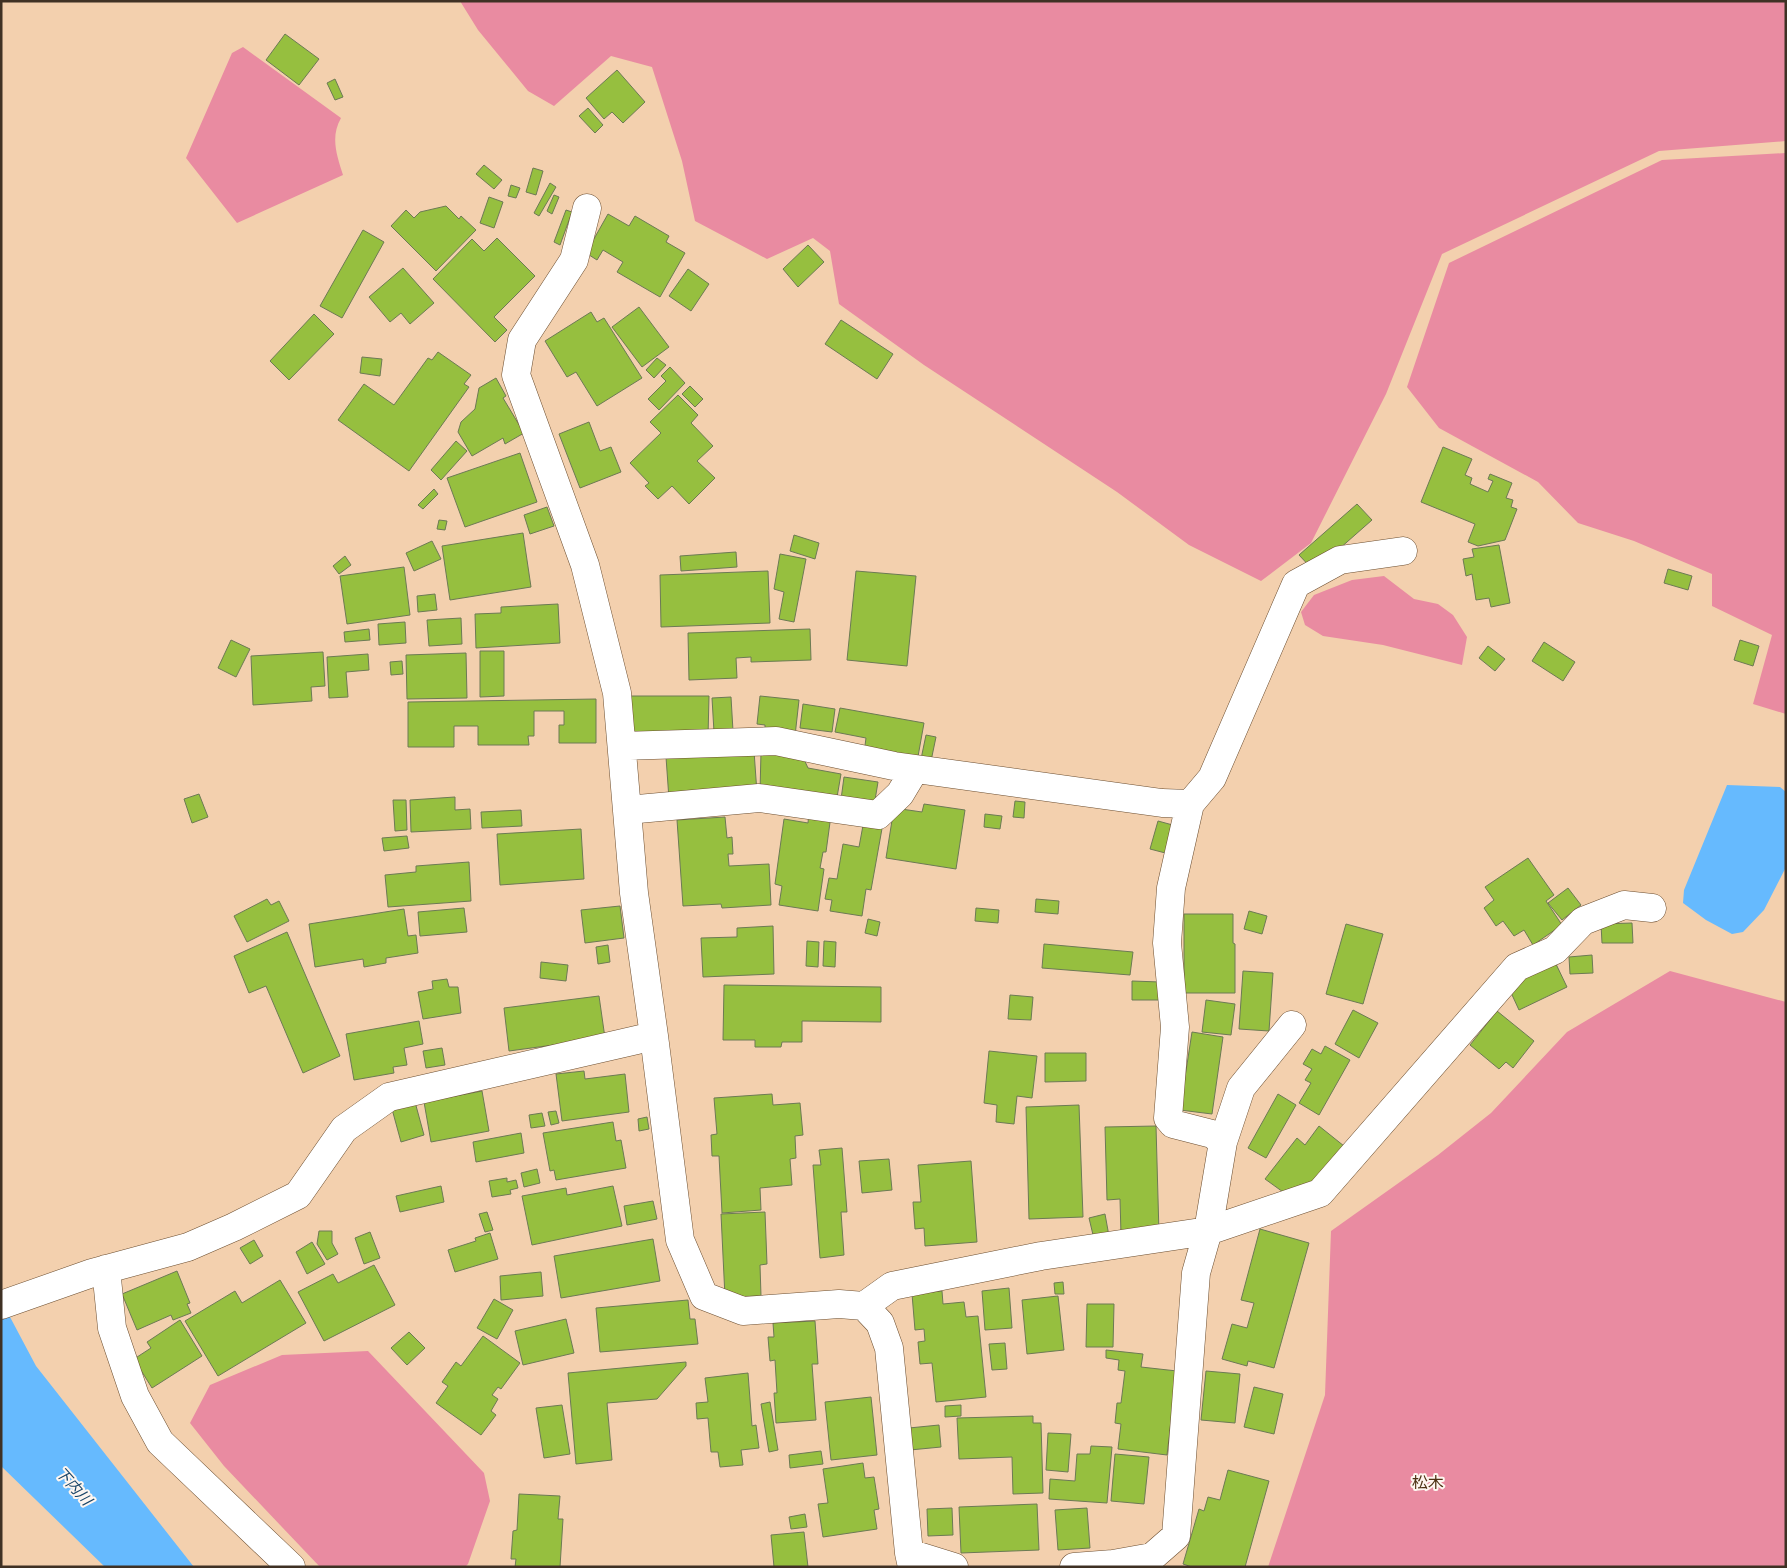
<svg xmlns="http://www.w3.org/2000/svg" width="1787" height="1568" font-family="Helvetica,'Noto Sans JP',sans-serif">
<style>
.green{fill:#e98ba1}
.water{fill:#66bafe}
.building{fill:#96bf3f;stroke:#6c7a54}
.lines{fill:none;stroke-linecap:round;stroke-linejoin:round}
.minor-casing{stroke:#6c4e30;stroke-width:29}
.minor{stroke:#fff;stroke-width:28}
.labels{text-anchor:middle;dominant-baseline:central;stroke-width:4;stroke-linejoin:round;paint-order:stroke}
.water-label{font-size:15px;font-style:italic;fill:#1a4669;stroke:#fef6f0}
.quarter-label{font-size:16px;fill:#4d3113;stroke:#fef6f0}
</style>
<rect width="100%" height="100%" fill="#f3d0ae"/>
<path class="green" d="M460,1H1786V141L1659,151L1442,254L1386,394L1311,543L1261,581L1189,545L1117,492L924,365L839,304L830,251L813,238L767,259L695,221L682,161L652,67L611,56L554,106L528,91L478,30Z
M243,47L341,118C330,137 337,156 343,175L237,223L186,158L232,53Z
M1786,153V714L1753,704L1772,635L1712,606V574L1634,541L1578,523L1538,482L1439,428L1407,387L1449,263L1662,160Z
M1384,576L1414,599L1438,604L1453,615L1467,637L1462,665L1383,645L1323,636L1305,625L1301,612L1314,595L1352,580Z
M1670,971L1786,1002V1567H1268L1325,1395L1331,1231L1438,1155L1491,1113L1567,1032Z
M368,1351L484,1473L490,1501L468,1564L465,1567H320L224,1466L190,1423L210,1385L282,1355Z"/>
<path class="water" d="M1727,785L1780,787L1786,792V867L1764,910L1743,932L1732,934L1706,920L1683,903L1684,890Z
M1,1300L36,1366L194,1567H105L1,1466Z"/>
<path class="building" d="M285,34L319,59L299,85L266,60Z
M617,70L645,102L623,123L612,112L604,119L586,98Z
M335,79L343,97L335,100L327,83Z
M588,108L603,125L595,133L579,116Z
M484,165L502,180L494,189L476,174Z
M533,168L543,171L536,195L526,192Z
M550,183L556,187L539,216L534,213Z
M511,185L520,188L516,198L508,196Z
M554,195L559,197L552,214L547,211Z
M489,197L503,202L494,228L480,223Z
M446,206L459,219L461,216L476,230L436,271L391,226L406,210L414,218L420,212Z
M566,210L572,212L560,245L554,242Z
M608,214L629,226L635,216L669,236L666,242L685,253L660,297L617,272L623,262L603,250L597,260L586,253Z
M363,230L384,242L342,318L320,306Z
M497,238L535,276L494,317L507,330L495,342L433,279L472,239L484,251Z
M808,245L824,262L798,287L783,269Z
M403,268L434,303L410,324L401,313L390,322L369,297Z
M688,269L709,284L691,311L669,296Z
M639,307L669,347L642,367L612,327Z
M591,312L597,322L604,318L642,378L597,406L576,372L567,377L545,341Z
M314,314L334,334L289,380L270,361Z
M841,320L893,354L877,379L825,344Z
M438,352L471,375L464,384L469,387L409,471L338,420L364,384L394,405L428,358L432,360Z
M362,357L382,359L380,376L360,373Z
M657,358L666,365L654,378L646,370Z
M670,367L685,383L659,410L648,399L666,381L661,376Z
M496,378L506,396L503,398L524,433L505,444L503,438L472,456L458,432L461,422L475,409L479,388Z
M690,386L703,399L695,407L682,394Z
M678,395L698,415L691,423L713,446L697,461L715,478L689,504L672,486L658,499L645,486L649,483L630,463L661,433L650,422Z
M589,422L600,451L611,447L621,472L580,488L559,434Z
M456,441L467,451L441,480L431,470Z
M1443,447L1472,459L1465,475L1472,478L1470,484L1488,492L1493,481L1488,479L1490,474L1512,483L1506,498L1513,500L1511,507L1517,509L1505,540L1478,546L1468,542L1475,524L1421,502Z
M520,453L537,502L465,527L447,478Z
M434,489L438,494L423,509L418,505Z
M1357,504L1372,520L1314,571L1299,555Z
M547,507L554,526L530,534L524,515Z
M439,520L447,521L445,530L437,529Z
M523,533L531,587L450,600L442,546Z
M794,535L819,543L815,559L790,551Z
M432,541L441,559L414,571L406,553Z
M1499,545L1510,603L1491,607L1489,598L1476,600L1472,574L1466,576L1463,559L1474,557L1472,549Z
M736,552L737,567L681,571L680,556Z
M780,554L806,559L794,622L779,619L784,592L774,589Z
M345,556L351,565L339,574L333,566Z
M404,567L410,615L347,624L340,576Z
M1668,569L1692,576L1688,590L1664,583Z
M768,571L770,623L661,627L660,575Z
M856,571L916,576L907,666L847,660Z
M435,594L437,610L418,612L417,596Z
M558,604L560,643L476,648L475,614L501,613V607Z
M461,618L462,644L429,646L427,620Z
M405,622L406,643L379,645L378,624Z
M369,629L370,640L345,642L344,632Z
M810,629L811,660L751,662V657L736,658L737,678L689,680L688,633Z
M231,640L250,649L236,677L218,668Z
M1740,640L1759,646L1753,666L1734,660Z
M1544,642L1575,662L1563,681L1532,661Z
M1488,646L1505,659L1495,671L1479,658Z
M480,651H504V696L480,697Z
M323,652L325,686L311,687L312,701L253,705L251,656Z
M466,653L467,698L407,699L406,655Z
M368,654L369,670L346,672L348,697L329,698L327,657Z
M402,661L403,674L391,675L390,662Z
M631,696H709L708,737L631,741Z
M760,696L799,700L795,736L765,733V725L757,724Z
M731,697L733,731L714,732L712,698Z
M596,699V743H559V725H564V711H534V736H528L529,745H478V726H454V747H408V702Z
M803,704L835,709L832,732L800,728Z
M840,708L924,723L917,762L864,753L866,738L835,732Z
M926,735L936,737L931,761L921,759Z
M754,751L757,793L669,799L666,757Z
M761,752L802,755L808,768L841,774L836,803L760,792Z
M844,777L878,782L873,812L840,807Z
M199,794L208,817L192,823L184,799Z
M455,797V810L470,809L471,829L411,832L410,800Z
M393,800H406L407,830L395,831Z
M1015,801L1025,802L1024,818L1013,817Z
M924,804L965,810L956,869L886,858L894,808L922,812Z
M521,810L522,826L482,828L481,812Z
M809,812L831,815L826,852H823L820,868L824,869L818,911L779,905L782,886L775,884L784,819L808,823Z
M985,814L1002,816L1000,829L984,827Z
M725,817L727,838L732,837L733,854H728L729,866L769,864L771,905L722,908L721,904L683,906L677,820Z
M864,820L883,823L871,890L866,889L862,916L830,911L832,900L825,899L829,878L837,879L843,844L859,847Z
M1158,821L1180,827L1173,855L1150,849Z
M581,829L584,879L500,885L497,834Z
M407,836L409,848L384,851L382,838Z
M1528,858L1554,895L1546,901L1562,925L1533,945L1524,930L1514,936L1503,921L1496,926L1484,908L1494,900L1485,887Z
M469,862L471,901L388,907L385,875L416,872V866Z
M1568,888L1581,905L1562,920L1548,903Z
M267,899L271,905L279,901L289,921L247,942L234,916Z
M1036,899L1059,901L1058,914L1035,912Z
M620,906L624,938L585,943L581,910Z
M464,908L467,932L420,936L418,912Z
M976,908L999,910L998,923L975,921Z
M404,909L408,936L416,935L418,953L386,958V963L364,967L363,959L315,967L309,924Z
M1249,911L1267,916L1262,934L1244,929Z
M1184,914H1233V943L1235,944V993H1184Z
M868,919L880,922L877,936L865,933Z
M1632,923L1633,943H1602L1601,924Z
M1346,924L1383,934L1363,1004L1326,994Z
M773,926L774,974L703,977L701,938L737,937V928Z
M287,932L340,1056L303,1073L266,986L249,993L234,956Z
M807,941L819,942L818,967L806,966Z
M824,941L836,942L835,967L823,966Z
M1044,944L1133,952L1130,975L1042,968Z
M608,945L610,962L598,964L596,947Z
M1592,955L1593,973L1570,974L1569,957Z
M541,962L568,965L566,981L540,978Z
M1555,962L1567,987L1519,1010L1507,984Z
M1243,971L1273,973L1269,1031L1239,1029Z
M447,979L449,987H458L461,1013L423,1019L418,992L433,989L432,981Z
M1132,981L1160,982V1000H1132Z
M724,985L881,987V1022L802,1021V1042H782L781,1047H755V1040H723Z
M1010,995L1033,997L1031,1020L1008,1019Z
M599,996L605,1038L509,1051L504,1008Z
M1206,1000L1235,1004L1231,1035L1202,1032Z
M1353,1010L1378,1023L1359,1058L1335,1044Z
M1497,1011L1534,1041L1513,1068L1506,1062L1499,1069L1470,1045Z
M419,1021L423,1044L404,1048L407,1065L393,1067L394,1073L354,1080L346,1034Z
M1192,1032L1223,1037L1212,1114L1180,1110Z
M1325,1046L1350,1060L1319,1115L1299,1103L1311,1083L1305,1080L1312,1069L1303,1064L1312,1049L1321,1054Z
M442,1048L445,1065L426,1068L423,1051Z
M989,1051L1037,1056L1032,1098L1017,1096L1014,1124L996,1122L997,1105L984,1103Z
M1045,1053H1086V1081L1045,1082Z
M584,1071L585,1079L625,1074L629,1112L562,1121L556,1074Z
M482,1091L489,1131L431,1142L424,1102Z
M772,1094L773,1105L800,1103L803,1135L795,1136L796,1158L790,1159L792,1185L760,1188L761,1210L722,1213L719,1156H712L711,1135L717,1134L714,1098Z
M1278,1094L1296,1105L1266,1158L1248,1148Z
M415,1102L424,1135L401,1142L392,1109Z
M1079,1105L1083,1217L1029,1219L1026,1107Z
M556,1111L559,1123L551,1125L548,1112Z
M542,1113L545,1126L531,1128L529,1115Z
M647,1117L649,1129L639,1131L638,1119Z
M613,1122L616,1141L621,1140L626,1168L556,1180L554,1170L550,1171L543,1133Z
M1156,1126L1159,1234L1121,1235L1120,1199L1107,1200L1105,1127Z
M1319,1126L1344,1146L1309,1192L1299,1185L1290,1197L1265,1179L1297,1138L1305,1145Z
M521,1133L524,1153L476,1162L473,1142Z
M842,1148L847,1212H841L844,1255L820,1258L813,1165H821L819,1150Z
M889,1159L892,1190L862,1193L859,1161Z
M971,1161L977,1242L925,1246L924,1228L915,1229L913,1202H921L918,1165Z
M537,1169L540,1183L524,1187L521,1173Z
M507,1178V1182L516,1180L518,1188L510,1190L511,1194L492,1197L489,1181Z
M441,1186L444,1202L400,1212L396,1196Z
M613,1186L622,1226L532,1245L522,1196L566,1188L567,1195Z
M653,1201L657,1219L627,1225L624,1206Z
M487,1212L493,1230L485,1232L479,1214Z
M765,1212L767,1264L760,1265L761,1296L725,1297L721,1214Z
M1105,1214L1109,1236L1094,1239L1089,1218Z
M1260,1229L1309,1243L1274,1368L1248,1361L1247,1366L1222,1359L1232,1324L1247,1328L1254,1303L1241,1300Z
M319,1231H332V1243L338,1254L327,1260L317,1244Z
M370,1232L380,1258L364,1264L355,1238Z
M490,1233L498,1259L455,1272L448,1250L476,1241L475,1238Z
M653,1239L660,1281L561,1298L554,1256Z
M254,1240L263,1256L250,1264L240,1248Z
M312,1242L325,1264L307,1274L296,1252Z
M374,1265L395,1305L324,1341L298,1292L333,1274L338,1283Z
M177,1271L190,1303L187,1304L191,1313L173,1320L171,1315L137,1330L122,1294Z
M541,1272L543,1296L501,1300L500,1276Z
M280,1280L306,1323L218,1376L185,1321L235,1291L242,1303Z
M1063,1282L1064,1294H1055L1054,1283Z
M1009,1288L1012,1328L985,1330L982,1291Z
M942,1291L943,1304L964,1302L966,1317L978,1316L986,1397L936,1402L932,1363L920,1364L918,1342L925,1341L924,1329L915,1330L912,1294Z
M1058,1296L1064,1350L1027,1354L1022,1300Z
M494,1299L513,1310L497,1339L477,1328Z
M688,1300L690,1319H695L698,1344L600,1352L596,1308Z
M1087,1304H1114L1113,1347H1086Z
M566,1319L574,1353L523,1365L515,1331Z
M180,1320L202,1356L152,1388L134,1359L151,1348L147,1342Z
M815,1321L818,1364H812L816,1420L776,1423L774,1393H777L775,1360L770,1361L768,1337H774L773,1323Z
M409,1332L425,1348L407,1365L391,1348Z
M483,1336L520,1363L501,1389L498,1387L492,1395L498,1399L491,1411L496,1415L481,1435L436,1403L448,1386L442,1382L456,1362L461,1366Z
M1005,1343L1007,1369L992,1370L989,1344Z
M1106,1350L1143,1354L1141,1367L1177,1371L1167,1455L1118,1449L1121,1424L1115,1423L1117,1403H1121L1125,1371L1118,1370L1119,1360L1106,1358Z
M686,1362V1366L657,1399L607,1403L612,1460L576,1464L568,1373Z
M1206,1371L1240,1374L1235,1423L1201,1420Z
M748,1373L752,1426L756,1425L759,1448L741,1450L743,1465L720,1467L718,1452H711L708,1418L697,1419L696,1403L708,1402L705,1378Z
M1254,1387L1283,1394L1274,1434L1244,1427Z
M871,1397L877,1455L831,1460L825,1402Z
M770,1402L778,1450L769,1452L761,1404Z
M562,1405L570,1454L544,1458L536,1408Z
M961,1405V1416L945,1417V1406Z
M1033,1416V1423H1041L1043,1493L1013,1494L1012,1457L959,1459L957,1418Z
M939,1425L941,1447L910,1450L909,1428Z
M1048,1433L1071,1434L1068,1472L1046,1470Z
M1091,1446L1112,1447L1107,1503L1049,1499L1050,1479L1075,1481L1077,1454H1090Z
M821,1451L823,1464L790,1468L789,1455Z
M1115,1454L1149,1457L1144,1504L1111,1501Z
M863,1463L865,1478L874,1477L879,1509L874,1510L877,1529L823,1537L818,1504L828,1503L823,1469Z
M1228,1470L1269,1481L1245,1567H1192L1183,1564L1199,1509L1204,1511L1208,1497L1220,1500Z
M519,1494L560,1496L558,1519H563L560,1567H515L516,1559H511L513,1531L517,1530Z
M1037,1504L1039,1550L961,1553L959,1507Z
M952,1508L953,1535L928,1536L927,1509Z
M1087,1508L1090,1548L1058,1550L1055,1510Z
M805,1514L807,1527L791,1529L789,1517Z
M804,1532L808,1567H774L771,1535Z"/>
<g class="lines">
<defs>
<path id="minor" d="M587,208L574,260L522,340L516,375L585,565L617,693L634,893L654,1036L680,1240L704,1296L743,1311L839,1304L864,1306L892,1286L1041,1256L1208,1231L1320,1193L1517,967L1555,950L1583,921L1624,905L1652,908
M622,746L776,741L894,766L1162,803L1190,804L1212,778L1296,584L1340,560L1403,551
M1190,804L1171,888L1167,943L1175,1027L1168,1118L1173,1124L1212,1134L1223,1142
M627,810L759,798L878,815L900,794L915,769
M106,1269L112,1328L135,1396L160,1442L291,1567
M1,1305L92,1273L188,1247L234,1227L298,1195L344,1129L389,1097L654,1036
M864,1306L880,1323L889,1348L909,1553L912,1567
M909,1553L954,1567
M1074,1567L1113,1564L1152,1557L1176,1536L1196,1273L1208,1231L1223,1142L1241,1088L1292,1025"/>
</defs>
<use href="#minor" class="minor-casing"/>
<use href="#minor" class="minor"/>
</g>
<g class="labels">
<g class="water-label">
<text transform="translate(74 1486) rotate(48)">下内川</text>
</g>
<g class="quarter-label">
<text x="1428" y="1482">松木</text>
</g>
</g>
<rect width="1787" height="1568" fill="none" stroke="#3f3124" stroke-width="5"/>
</svg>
